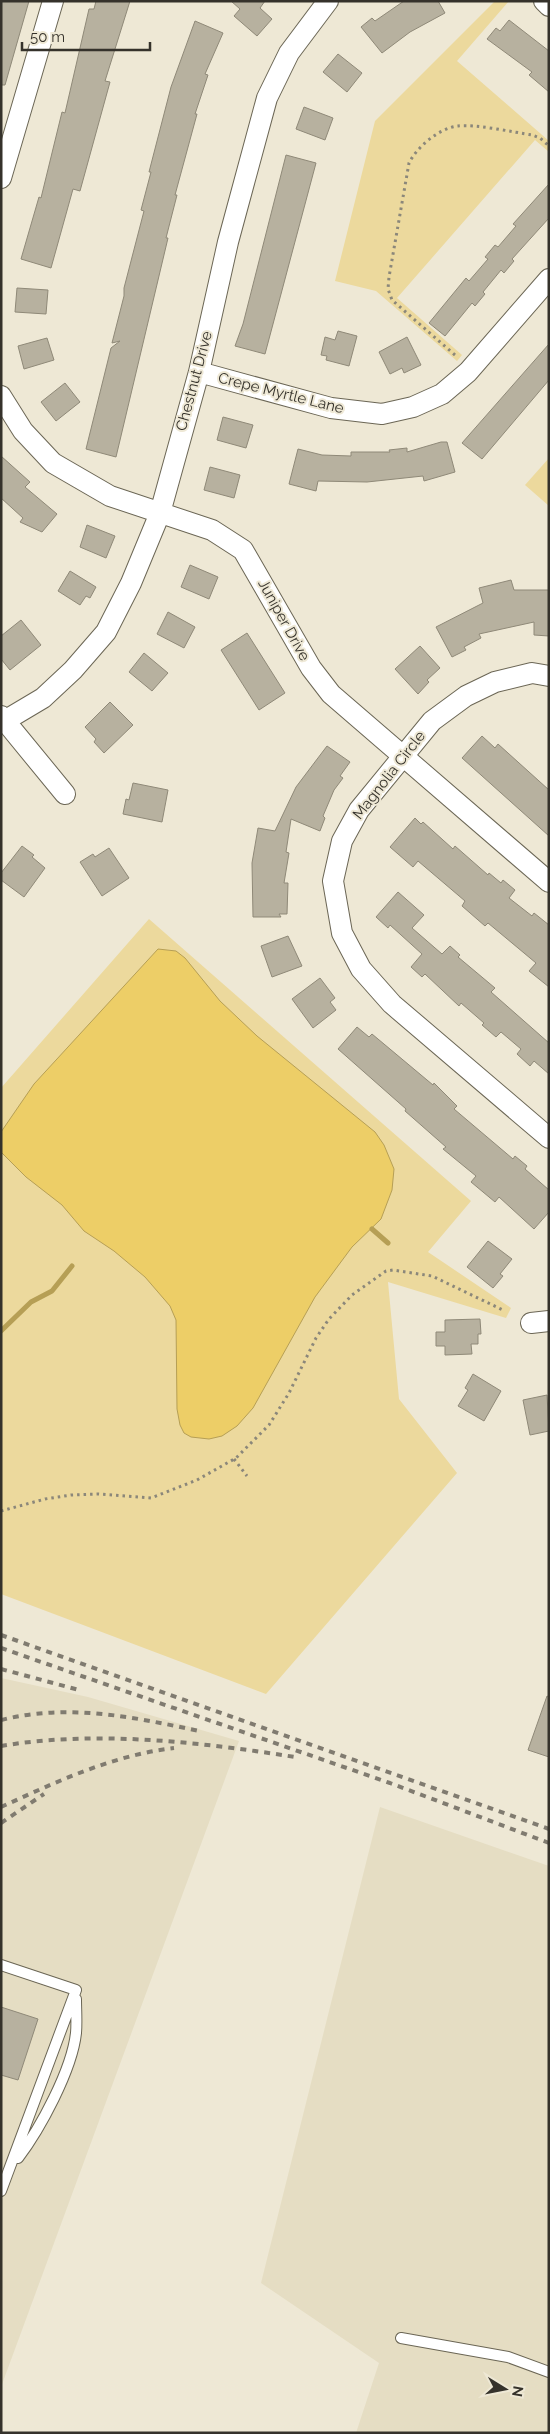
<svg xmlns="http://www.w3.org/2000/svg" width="550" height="2434" font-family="Raleway,sans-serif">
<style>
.built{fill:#e5ddc3}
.green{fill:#ecd99d}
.water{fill:#edce67;stroke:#b69f55}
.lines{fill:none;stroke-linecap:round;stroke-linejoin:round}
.stream{stroke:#b69f55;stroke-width:5}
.building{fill:#b7b19f;stroke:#8f8978}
.lane-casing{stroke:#6b6655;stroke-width:12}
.street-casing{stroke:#6b6655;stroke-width:22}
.path{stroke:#8b877a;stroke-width:3;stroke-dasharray:2.5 4;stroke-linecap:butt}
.lane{stroke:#fff;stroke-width:10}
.street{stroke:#fff;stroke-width:20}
.rail{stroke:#807b70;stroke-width:4;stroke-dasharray:6 6;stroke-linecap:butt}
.labels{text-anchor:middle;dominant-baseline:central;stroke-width:4;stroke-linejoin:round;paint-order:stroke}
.street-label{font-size:15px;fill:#35322b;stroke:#eee8d5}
</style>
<rect width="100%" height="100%" fill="#eee8d5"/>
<path class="built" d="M1,1678L88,1697L239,1741L1,2387Z
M380,1807L549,1866V2433H356L379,2363L261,2283Z"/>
<path class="green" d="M495,1H509L457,61L549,141V152L535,140L397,298L462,355L457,361L376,291L335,281L375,121Z
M549,458V506L525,485Z
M149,919L471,1201L428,1252L511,1308L506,1318L388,1282L399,1399L457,1473L266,1694L1,1594V1088Z"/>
<path class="water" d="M158,949L176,951L185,958L220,1001L257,1036L375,1132L384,1145L394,1169L392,1190L381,1219L352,1247L315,1297L253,1408L237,1426L222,1436L209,1439L191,1437L184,1433L180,1425L177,1409L176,1320L170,1306L145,1277L114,1251L84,1231L62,1205L26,1177L1,1152V1132L34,1084Z"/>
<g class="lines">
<path class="stream" d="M372,1229L388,1243
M1,1331L31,1302L52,1291L72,1266"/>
</g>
<path class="building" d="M1,1H29L5,85H1Z
M96,1H130L105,81L110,82L80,191L73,189L51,268L21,259L39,197L41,198L62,112L65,113L89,9H94Z
M231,1H265L260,8L272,19L257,36L234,16L240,9Z
M404,1H438L445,13L410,32L382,53L361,27L372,18L375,21Z
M509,20L549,51V92L529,75L532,72L487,39L496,28L500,31Z
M195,21L223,33L205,74L208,75L195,114H197L175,195H177L166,238H168L116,457L86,449L111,348L120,341L112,343L124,296V288L144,211L141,210L151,172H149L171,87Z
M338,54L362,73L347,92L323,72Z
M304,107L333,118L325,140L296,129Z
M286,155L316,163L265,354L235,346L243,324Z
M549,184V218L512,259L514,261L504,273L501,270L483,292L485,294L475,306L472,303L445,336L429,323L466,278L469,281L488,259L485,257L495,245L498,247L516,226L513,224Z
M17,288L48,290L46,314L15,312Z
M338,331L357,336L349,366L326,360L327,356L321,355L325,337L335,340Z
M407,337L421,365L404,373L402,368L390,374L379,352Z
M47,338L54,360L24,369L18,346Z
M549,344V380L482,459L462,443Z
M65,383L80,402L56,421L41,402Z
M223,417L253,425L246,448L217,440Z
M441,442H447L455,472L424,481L423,476L367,482L318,481L316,491L289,484L298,449L322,455L351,456V452H390L389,450L407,448V452Z
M1,456L30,482L25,487L57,514L42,532L20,522L23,518L1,498Z
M210,467L240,475L234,498L204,490Z
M87,525L115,536L106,558L80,547Z
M190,565L218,577L209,599L181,587Z
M70,571L96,587L90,598L86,596L80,605L58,591Z
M511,580L514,590H549V636L534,635V622L479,634L481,638L464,647L466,650L452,657L436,627L483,603L479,588Z
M168,612L195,627L184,648L157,634Z
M21,620L41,645L10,670L1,659V636Z
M247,633L285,693L259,710L221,650Z
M420,646L440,668L427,680L429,682L418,694L395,669Z
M144,653L168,673L152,691L129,672Z
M110,702L133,725L104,753L94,742L96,739L85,727Z
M482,736L495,748L498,744L549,790V836L462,758Z
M327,746L350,762L340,776L343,778L334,790L323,816L325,818L320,831L291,819L286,852L289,853L284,883H288L287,914H279L281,917H253L252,863L258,828L275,831L296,787Z
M133,783L168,790L162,822L123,814L126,799L129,800Z
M415,818L421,824L423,822L453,849L455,846L488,875L489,873L501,883L503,880L515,890L509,898L532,916L534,913L549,925V987L529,971L536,963L488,923L485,926L462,906L465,901L418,861L413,867L390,847Z
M22,846L34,855L32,857L45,868L24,897L1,880V873Z
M109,848L129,878L102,896L80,862L93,854L95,857Z
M398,892L424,915L412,928L442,954L450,946L460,955L458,957L495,988L491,992L549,1043V1074L534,1061L530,1066L517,1054L521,1049L501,1032L496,1037L482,1025L484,1023L461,1003L459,1006L425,974L422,977L411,967L422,954L390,925L388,928L376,917Z
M288,936L302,966L272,977L261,946Z
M320,978L335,998L330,1002L336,1010L313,1028L292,999Z
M357,1027L369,1037L372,1034L433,1085L434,1083L457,1106L454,1109L513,1159L515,1156L527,1166L525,1169L549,1190V1212L534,1229L499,1197L495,1202L471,1182L476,1176L443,1149L446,1147L405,1111L406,1109L338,1049Z
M488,1241L512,1259L500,1274L503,1276L493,1288L467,1267Z
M480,1319L481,1334H478V1344H471L472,1354L445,1355V1346H436V1332H445V1320Z
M473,1374L501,1391L484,1421L458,1406L468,1390L465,1388Z
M547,1395L549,1431L530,1435L523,1400Z
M547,1696L549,1697V1757L528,1750Z
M1,2007L38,2019L18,2080L1,2075Z"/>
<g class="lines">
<defs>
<path id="lane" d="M1,1965L76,1990L1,2191
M18,2158C40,2129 72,2070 76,2033C77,2022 76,2010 76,1999
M401,2338L508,2357L549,2372"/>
<path id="street" d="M544,1L549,6
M1,178L53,1
M199,372L331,408L382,414L413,407L442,394L468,372L549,279
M1,396L23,431L53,463L110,496L212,530L243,550L311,668L331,694L549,882
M549,676L532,673L495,682L466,696L432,721L359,810L342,841L333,881L342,933L361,969L392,1004L549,1138
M1,716L65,794
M1,723L43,698L73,670L106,632L131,583L160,513L199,372L228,242L267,98L289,53L328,1
M531,1323L549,1321"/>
</defs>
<use href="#lane" class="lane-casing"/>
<use href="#street" class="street-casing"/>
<path class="path" d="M455,355L392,300L388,289L389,277L409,163C417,147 439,128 458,126C476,124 513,132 532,135L540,138L549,146
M234,1459L247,1476
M1,1511L45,1499L71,1495L99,1494L151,1498L197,1480L236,1458L269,1425L289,1393L316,1338L329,1319L352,1295L386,1271L393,1270L432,1276L505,1311"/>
<use href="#lane" class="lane"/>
<use href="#street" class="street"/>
<path class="rail" d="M1,1635L549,1829
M1,1648L390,1783L549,1843
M1,1669L79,1690
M1,1720C69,1703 133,1717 199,1731
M1,1746C96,1730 200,1742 295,1757
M1,1807C56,1782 113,1755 174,1748
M1,1823L44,1794"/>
</g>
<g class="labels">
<g class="street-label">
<text transform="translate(194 381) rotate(-75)">Chestnut Drive</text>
<text transform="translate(281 393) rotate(14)">Crepe Myrtle Lane</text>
<text transform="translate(284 620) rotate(61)">Juniper Drive</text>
<text transform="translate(389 775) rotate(-52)">Magnolia Circle</text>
</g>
</g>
<rect width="550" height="2434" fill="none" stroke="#35322b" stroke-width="5"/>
<g transform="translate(505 2389) rotate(100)" stroke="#eee8d5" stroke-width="4" paint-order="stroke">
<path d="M0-4L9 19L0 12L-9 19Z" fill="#35322b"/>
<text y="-8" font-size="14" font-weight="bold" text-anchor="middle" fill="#35322b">N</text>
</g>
<path d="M22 42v8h128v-8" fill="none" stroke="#35322b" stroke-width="2.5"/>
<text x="30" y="42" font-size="15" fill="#35322b" stroke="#eee8d5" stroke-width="4" paint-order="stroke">50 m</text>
</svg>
